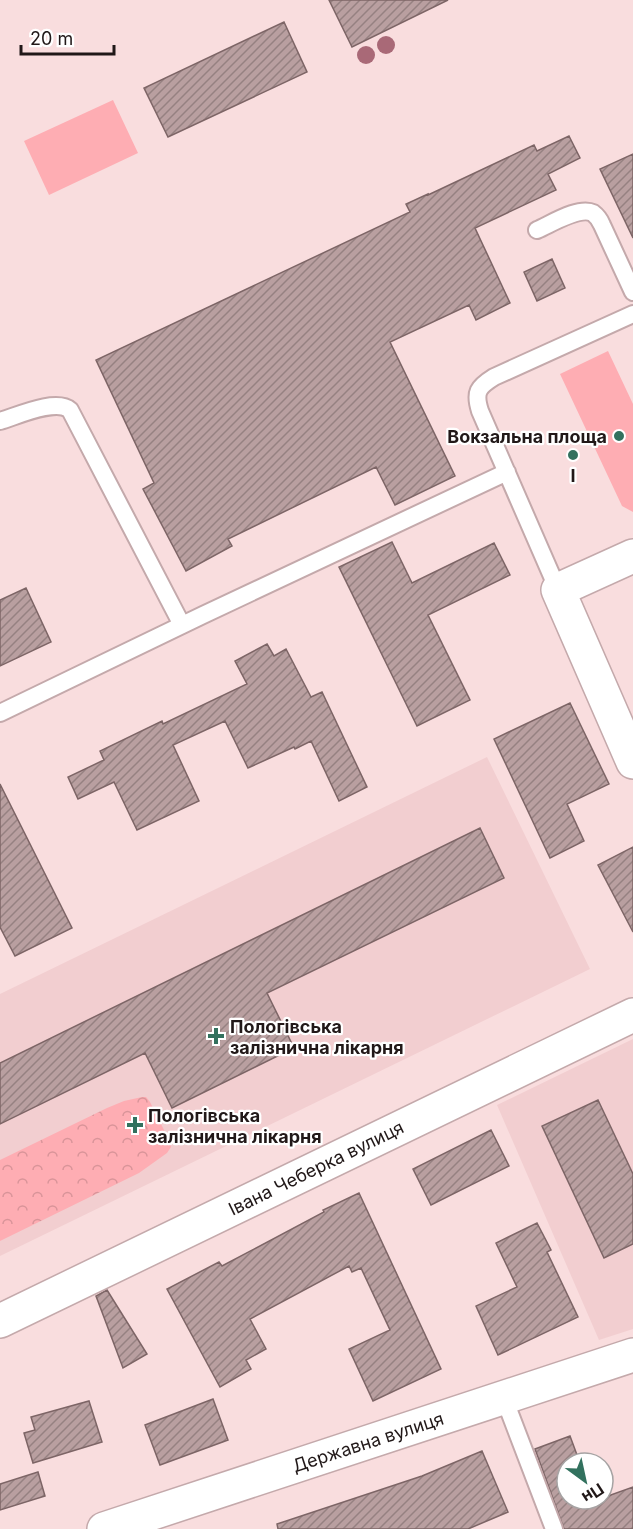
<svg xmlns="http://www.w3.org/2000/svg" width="633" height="1529" font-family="Inter,sans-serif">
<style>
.built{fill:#f2ced0}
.grass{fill:#feadb3}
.forest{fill:url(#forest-crowns)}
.building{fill:url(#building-hatch);stroke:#7d6566;stroke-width:1.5}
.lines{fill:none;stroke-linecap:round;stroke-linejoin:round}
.lane-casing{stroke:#c4a9ab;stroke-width:20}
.street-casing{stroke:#c4a9ab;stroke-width:36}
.lane{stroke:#fff;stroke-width:16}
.street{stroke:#fff;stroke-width:33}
.tree{fill:#a96977}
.poi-dot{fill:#32715e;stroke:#fff;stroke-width:2}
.labels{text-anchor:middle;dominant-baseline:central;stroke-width:4.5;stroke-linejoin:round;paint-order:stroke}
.poi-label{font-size:18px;font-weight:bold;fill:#211818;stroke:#fff;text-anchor:start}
.street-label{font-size:18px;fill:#211818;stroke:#fff}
</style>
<defs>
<pattern id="forest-crowns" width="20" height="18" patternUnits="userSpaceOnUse" patternTransform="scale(1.5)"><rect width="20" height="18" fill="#feadb3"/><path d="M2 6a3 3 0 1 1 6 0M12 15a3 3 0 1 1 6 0" fill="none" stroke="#d99499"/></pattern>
<pattern id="building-hatch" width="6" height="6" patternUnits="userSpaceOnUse" patternTransform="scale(1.5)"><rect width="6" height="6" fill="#b99fa0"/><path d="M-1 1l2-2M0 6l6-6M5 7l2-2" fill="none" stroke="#968181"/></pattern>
</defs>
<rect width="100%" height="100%" fill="#f9ddde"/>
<path class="built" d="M487,757L590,969L0,1256V994Z
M633,1039V1329L599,1340L497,1105Z"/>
<path class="grass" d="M113,100L138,153L49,195L24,141Z
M608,351L633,404V512L622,506L560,374Z"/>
<path class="forest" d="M142,1097H146L150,1102L169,1140L171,1147L167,1153L139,1173L0,1241V1160L107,1108L124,1101Z"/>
<path class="building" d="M329,0H448L352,47Z
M284,22L307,72L168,137L144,88Z
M569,136L580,158L548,174L556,190L475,228L510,303L476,320L469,305L390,342L455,476L395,505L376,467L228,539L232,546L186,571L143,489L154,483L96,360L410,212L406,204L428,194V195L534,145L537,151Z
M633,154V238L600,169Z
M552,259L565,288L537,301L524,272Z
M392,542L412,583L494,543L510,575L428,615L470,700L417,726L339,567Z
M26,588L51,642L0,666V600Z
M267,644L274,656L286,649L311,697L322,692L367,787L339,801L311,741L295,749L294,747L248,768L225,721L173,745L199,801L137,830L114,782L78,799L68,777L104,760L100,751L162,721L163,724L247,684L235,661Z
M570,703L609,784L567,804L584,841L550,858L494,739Z
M0,784L72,928L15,956L0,927Z
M480,828L504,878L267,993L294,1048L172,1108L145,1053L0,1124V1063Z
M633,847V932L598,865Z
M598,1100L633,1174V1244L604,1258L542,1126Z
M491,1130L509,1166L431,1205L413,1169Z
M359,1193L441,1369L373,1401L349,1349L390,1330L361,1268L352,1272L349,1266L250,1319L266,1349L246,1360L251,1369L220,1387L167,1289L219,1262L222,1266L324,1212L323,1210Z
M537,1223L551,1250L547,1252L578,1317L498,1355L476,1306L517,1287L496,1243Z
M107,1290L147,1354L123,1368L96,1296Z
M213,1399L228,1440L160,1465L145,1425Z
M89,1401L102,1442L33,1463L24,1433L35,1430L31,1417Z
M570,1436L580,1463H567V1499H593L594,1501L633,1487V1529H564L535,1449Z
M482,1451L508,1512L468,1529H278L277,1524L422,1476Z
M38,1472L45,1496L0,1510V1484Z"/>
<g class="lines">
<defs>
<path id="lane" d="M537,230C551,224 579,206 593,213C597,216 600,220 602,225L633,292
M0,421C17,416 56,398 70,410L182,625
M558,590L480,411C474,392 478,387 494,377L633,314
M0,713L203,615L507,472
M504,1398L554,1529"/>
<path id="street" d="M633,556L558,590L633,762
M0,1321L633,1015
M104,1529L633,1355"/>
</defs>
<use href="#lane" class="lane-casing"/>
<use href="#street" class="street-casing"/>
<use href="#lane" class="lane"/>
<use href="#street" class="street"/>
</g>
<g class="tree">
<circle cx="386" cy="45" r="9"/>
<circle cx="366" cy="55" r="9"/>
</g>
<g class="poi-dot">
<circle cx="619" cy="436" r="6"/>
<circle cx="573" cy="455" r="6"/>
<path d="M213 1027h6v6h6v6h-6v6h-6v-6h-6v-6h6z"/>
<path d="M132 1116h6v6h6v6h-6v6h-6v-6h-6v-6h6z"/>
</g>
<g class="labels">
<g class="poi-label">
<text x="607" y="436" text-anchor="end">Вокзальна площа</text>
<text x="573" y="475" text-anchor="middle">І</text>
<text x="230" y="1026">Пологiвська<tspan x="230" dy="21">залiзнична лiкарня</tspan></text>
<text x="148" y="1115">Пологівська<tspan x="148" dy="21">залізнична лікарня</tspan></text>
</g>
<g class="street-label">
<text transform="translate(316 1168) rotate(-26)">Івана Чеберка вулиця</text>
<text transform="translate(368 1442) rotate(-18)">Державна вулиця</text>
</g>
</g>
<g transform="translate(585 1481) rotate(147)"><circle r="28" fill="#ffffff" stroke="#a6a3a3" stroke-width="1.5"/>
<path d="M0-4.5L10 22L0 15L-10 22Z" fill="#32715e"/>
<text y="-9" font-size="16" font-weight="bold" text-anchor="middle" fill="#211818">Пн</text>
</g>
<path d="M21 45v9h93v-9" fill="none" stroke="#211818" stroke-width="3"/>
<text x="30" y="45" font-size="18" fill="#211818" stroke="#ffffff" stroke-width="4.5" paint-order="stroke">20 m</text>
</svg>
